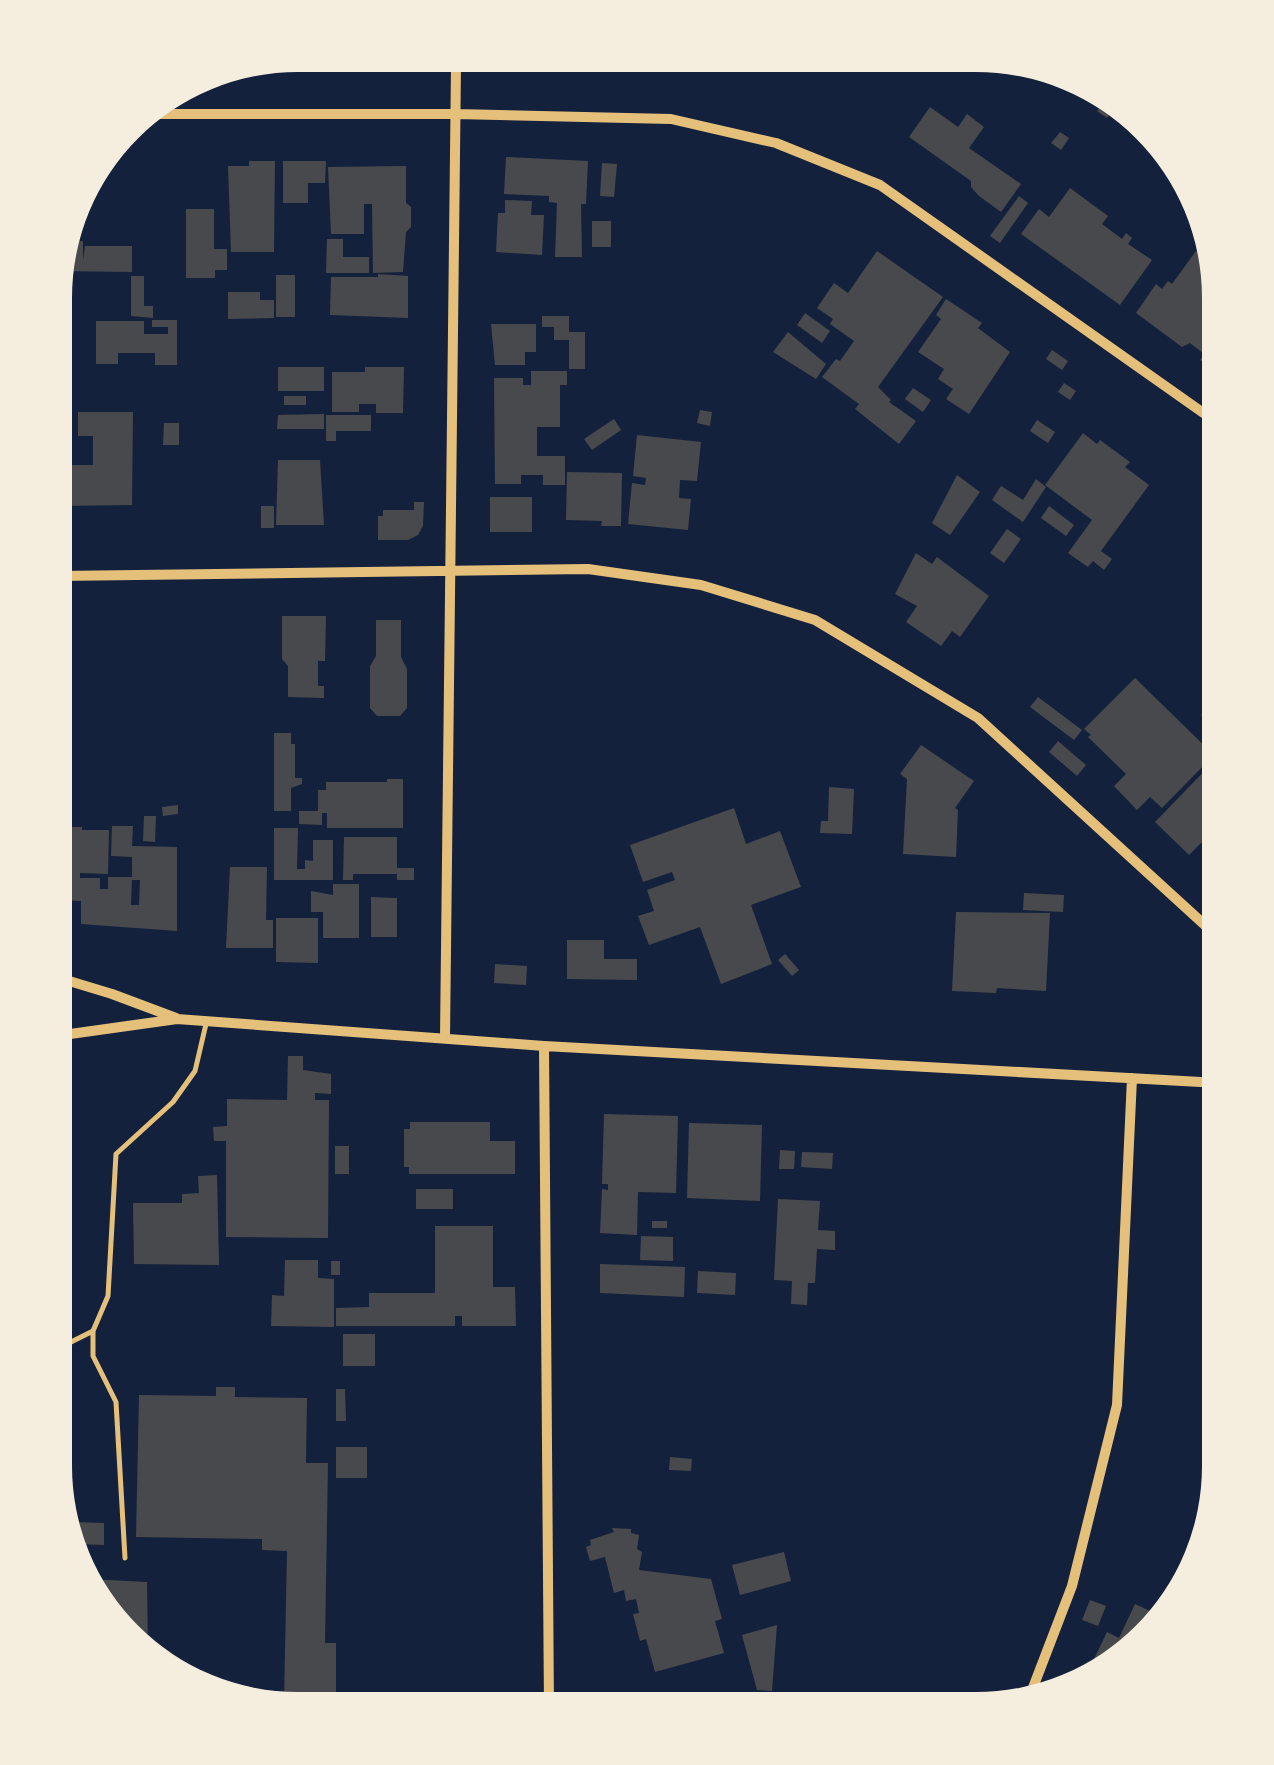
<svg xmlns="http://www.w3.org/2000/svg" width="1274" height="1765" font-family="Mulish,sans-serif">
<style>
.building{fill:#48494c}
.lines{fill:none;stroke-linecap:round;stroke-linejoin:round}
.service{stroke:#e5c07b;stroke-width:5}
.minor{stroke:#e5c07b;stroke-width:10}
</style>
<rect width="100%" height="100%" fill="#14213d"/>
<path class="building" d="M570,63V69H494V64Z
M410,65V70H377V66Z
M371,66V71H328V67Z
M1106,98L1123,105L1141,126L1114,108L1107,118L1097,111Z
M930,107L958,127L967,114L984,127L969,148L1021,184L1001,212L979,196L971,187V181L909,137Z
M1060,132L1069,138L1061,150L1051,143Z
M506,157L588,161L586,204H581L582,257H555L557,203L549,202V196L504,194Z
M249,161H275L274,252H231L228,166H249Z
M283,161H326L325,183H308V203H283Z
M602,163L617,164L614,197L600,196Z
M406,166V203L411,207V227L406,232L403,272L373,273L372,204H364V234H331L328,167Z
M1070,188L1108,216L1102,224L1122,239L1126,233L1132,238L1128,244L1152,260L1120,305L1021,234L1039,209L1049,217Z
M1019,196L1028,203L1000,243L990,236Z
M505,200L532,201L531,215H544L542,255L496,252L498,213H505Z
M186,209H214V249H227V270H215V278H186Z
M592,221H611V247H592Z
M327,239H343V257H369V273H326Z
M66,241H83V260L85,246H132V272L57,271Z
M877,251L943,297L878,387L891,400L889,402L916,421L899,444L855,409L859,404L822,377L836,359L840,361L854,341L830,324L833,319L817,308L834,283L848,293Z
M1196,251L1210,261L1219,298V319L1208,334L1213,338L1203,353L1190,343L1182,347L1136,313L1156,284L1162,289L1168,281L1172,284Z
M378,274L408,276V318L330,315L331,277H378Z
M276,275H295V317H276Z
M131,276H144V306H153V318L131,316Z
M228,292H260V300H274V318L228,319Z
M946,299L982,323L978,328L1010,352L969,414L946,399L953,389L938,379L944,369L918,352L941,319L936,315Z
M805,313L830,331L822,343L797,325Z
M542,316H569V332H585V369H569V340H554V327H542Z
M152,320H177V365H155V353H118V364H96V321H144V334H168V327H152Z
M491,324H536V352H525V365H495Z
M788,332L826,364L816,379L773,352Z
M1212,343L1219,348V357L1211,368L1200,360Z
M1052,350L1068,361L1062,370L1046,359Z
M278,367H324V391H278Z
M365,367H404L403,413H376V404H359V412H332V372H365Z
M531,371H567V385H560V427H537V456H565V485H543V475H521V484H495L494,378H523V385H531Z
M1064,383L1076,391L1070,400L1058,392Z
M913,388L931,400L923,412L905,399Z
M284,396H306V405H284Z
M700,410L712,412L710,426L697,423Z
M78,412H133L132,505L57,506V465H93V436H78Z
M324,414V429H277L278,415Z
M326,415H371V431H336V441H326Z
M614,419L621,430L592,450L584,439Z
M1037,420L1055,432L1048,443L1030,431Z
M164,423H179V445H163Z
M1083,433L1097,444L1100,440L1130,462L1125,467L1149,485L1101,551L1112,559L1104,570L1093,561L1088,567L1068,553L1092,520L1045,485Z
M637,435L701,442L697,481L680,480L679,498L691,499L688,530L628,524L632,483L645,485L646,478L633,476Z
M278,460H320L324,525H276Z
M567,472L622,473L621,526H601L602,521L566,520Z
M957,475L980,492L950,535L932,523Z
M1036,479L1046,487L1023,522L992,500L1001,486L1023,500Z
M490,497H532V532H490Z
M414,502H424L423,526L418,535L408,540H378V516H383V510H414Z
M261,506H274V528H261Z
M1049,506L1074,525L1066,536L1041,518Z
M1007,529L1021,539L1004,563L990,553Z
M916,553L932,564L937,557L989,596L960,637L952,631L941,646L906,622L917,606L895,594Z
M282,616H326L325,661H318V686H324V698L288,697V666L282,659Z
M376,620H401V657L407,669V708L400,716H377L370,708V666L376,656Z
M1135,678L1214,755L1162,808L1150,797L1137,810L1114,786L1126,774L1088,737L1091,735L1084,729Z
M1038,697L1082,730L1074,740L1030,707Z
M1219,697V729L1217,731L1201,715Z
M274,733H291V744H295V778H302V784L291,788V811H274Z
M1058,741L1086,765L1077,776L1049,752Z
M921,745L974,781L955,808L958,810L956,857L903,854L907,779L900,774Z
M1219,756V869L1203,854L1210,848L1203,841L1189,855L1155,822Z
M387,779H403V828H327V813H322V825L299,824V811H318V790H326V782H387Z
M829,787L854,789L852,834L820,833L821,821H828Z
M178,805V814L163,816L162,807Z
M734,808L746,844L780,831L801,887L751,905L772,964L721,984L700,927L649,945L638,916L654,911L647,890L675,880L672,872L643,882L630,845Z
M144,816H156L155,842L143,841Z
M112,826H133L132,846L177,847V931L81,924V901L56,900L57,827H82V830H109L108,874L80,873V878H100V889H108V877H132L131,905H139L140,880H132V857L111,856Z
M274,828H298L297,869H305V860L313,861V840H333V880H274Z
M344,837H397V868H414V880H397V874H353V880H343Z
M230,867H267L266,920H273V948H226Z
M333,884H359V938H323V912H311V891L333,895Z
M1024,893L1064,895L1063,912L1023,910Z
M371,897L397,898V937H371Z
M956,912L1050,913L1046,991L997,988L996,993L952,991Z
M276,918H318V963L276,962Z
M567,940H604V959H637V980L567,979Z
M785,954L799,970L792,976L778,960Z
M495,964L527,966L526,985L494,983Z
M288,1056H303V1070L331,1074V1094L315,1093V1100H329L328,1238L226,1237V1141H214L213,1127L227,1126V1099L287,1100Z
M604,1114L678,1116L676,1193L638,1192L637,1235L600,1233L602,1189L608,1190V1184H602Z
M410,1122H490V1141H515V1174H409V1167H404V1129H410Z
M689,1123L762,1125L760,1201L687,1198Z
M335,1146H349V1174H335Z
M780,1150L795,1151L794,1169H779Z
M802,1152L833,1153L832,1169L801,1167Z
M217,1175L219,1265L134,1264L133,1203H182V1194L199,1193L198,1176Z
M416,1189H453V1209H416Z
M778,1199L820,1201L818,1230L835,1231V1250L817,1249L815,1283H808L807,1305L791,1304L792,1281L774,1280Z
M652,1221H667V1228H652Z
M435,1226H493V1287H515L516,1326H462V1316H455V1326H336V1308L369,1307V1293H435Z
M641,1236L673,1237V1261L640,1260Z
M285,1260H318V1278L334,1279V1327L271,1326L272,1295L284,1296Z
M331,1261H340V1275H331Z
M600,1264L685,1267L684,1297L600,1293Z
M698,1271L736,1273L735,1295L697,1293Z
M343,1334H375V1366H343Z
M216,1387H235V1397L307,1398L306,1463H328L325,1643H336V1703L284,1702L287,1551L262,1550V1539L136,1537L139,1395L216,1396Z
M336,1389H345L346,1421H336Z
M336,1447H367V1478H336Z
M670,1457L692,1459L691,1471L669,1470Z
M66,1513H75L74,1522L104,1523V1545L73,1544Z
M612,1528L631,1529V1533L639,1535L637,1549L642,1552L639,1570L711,1579L722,1619L715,1621L724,1653L655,1672L646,1639L640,1641L633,1614L639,1613L636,1599L626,1601L624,1590L614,1593L605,1557L590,1561L586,1547L591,1545L590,1540L614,1532Z
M784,1552L791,1581L740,1595L732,1565Z
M89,1579L147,1582L148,1651L89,1584Z
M1090,1600L1106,1606L1098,1626L1082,1620Z
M1135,1604L1161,1616L1081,1686L1107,1632L1119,1638Z
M777,1625L772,1691L757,1690L742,1635Z"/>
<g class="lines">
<path class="service" d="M55,1350L93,1331
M125,1558L116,1402L93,1356V1331L108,1296L116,1154L173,1102L195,1071L206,1024"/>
<path class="minor" d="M139,114H456L671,119L776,143L880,185L1219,424
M57,576L588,569L701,585L815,620L978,718L1219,938
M56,977L112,994L176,1018
M56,1036L177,1019L544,1046L1219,1083
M445,1038L456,65
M544,1046L549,1709
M1029,1698L1072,1586L1117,1405L1132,1078"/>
</g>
<path d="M0 0H1274V1765H0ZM298 72H976A226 226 0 0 1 1202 298V1466A226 226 0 0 1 976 1692H298A226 226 0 0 1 72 1466V298A226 226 0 0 1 298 72Z" fill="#f5edde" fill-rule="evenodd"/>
</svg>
